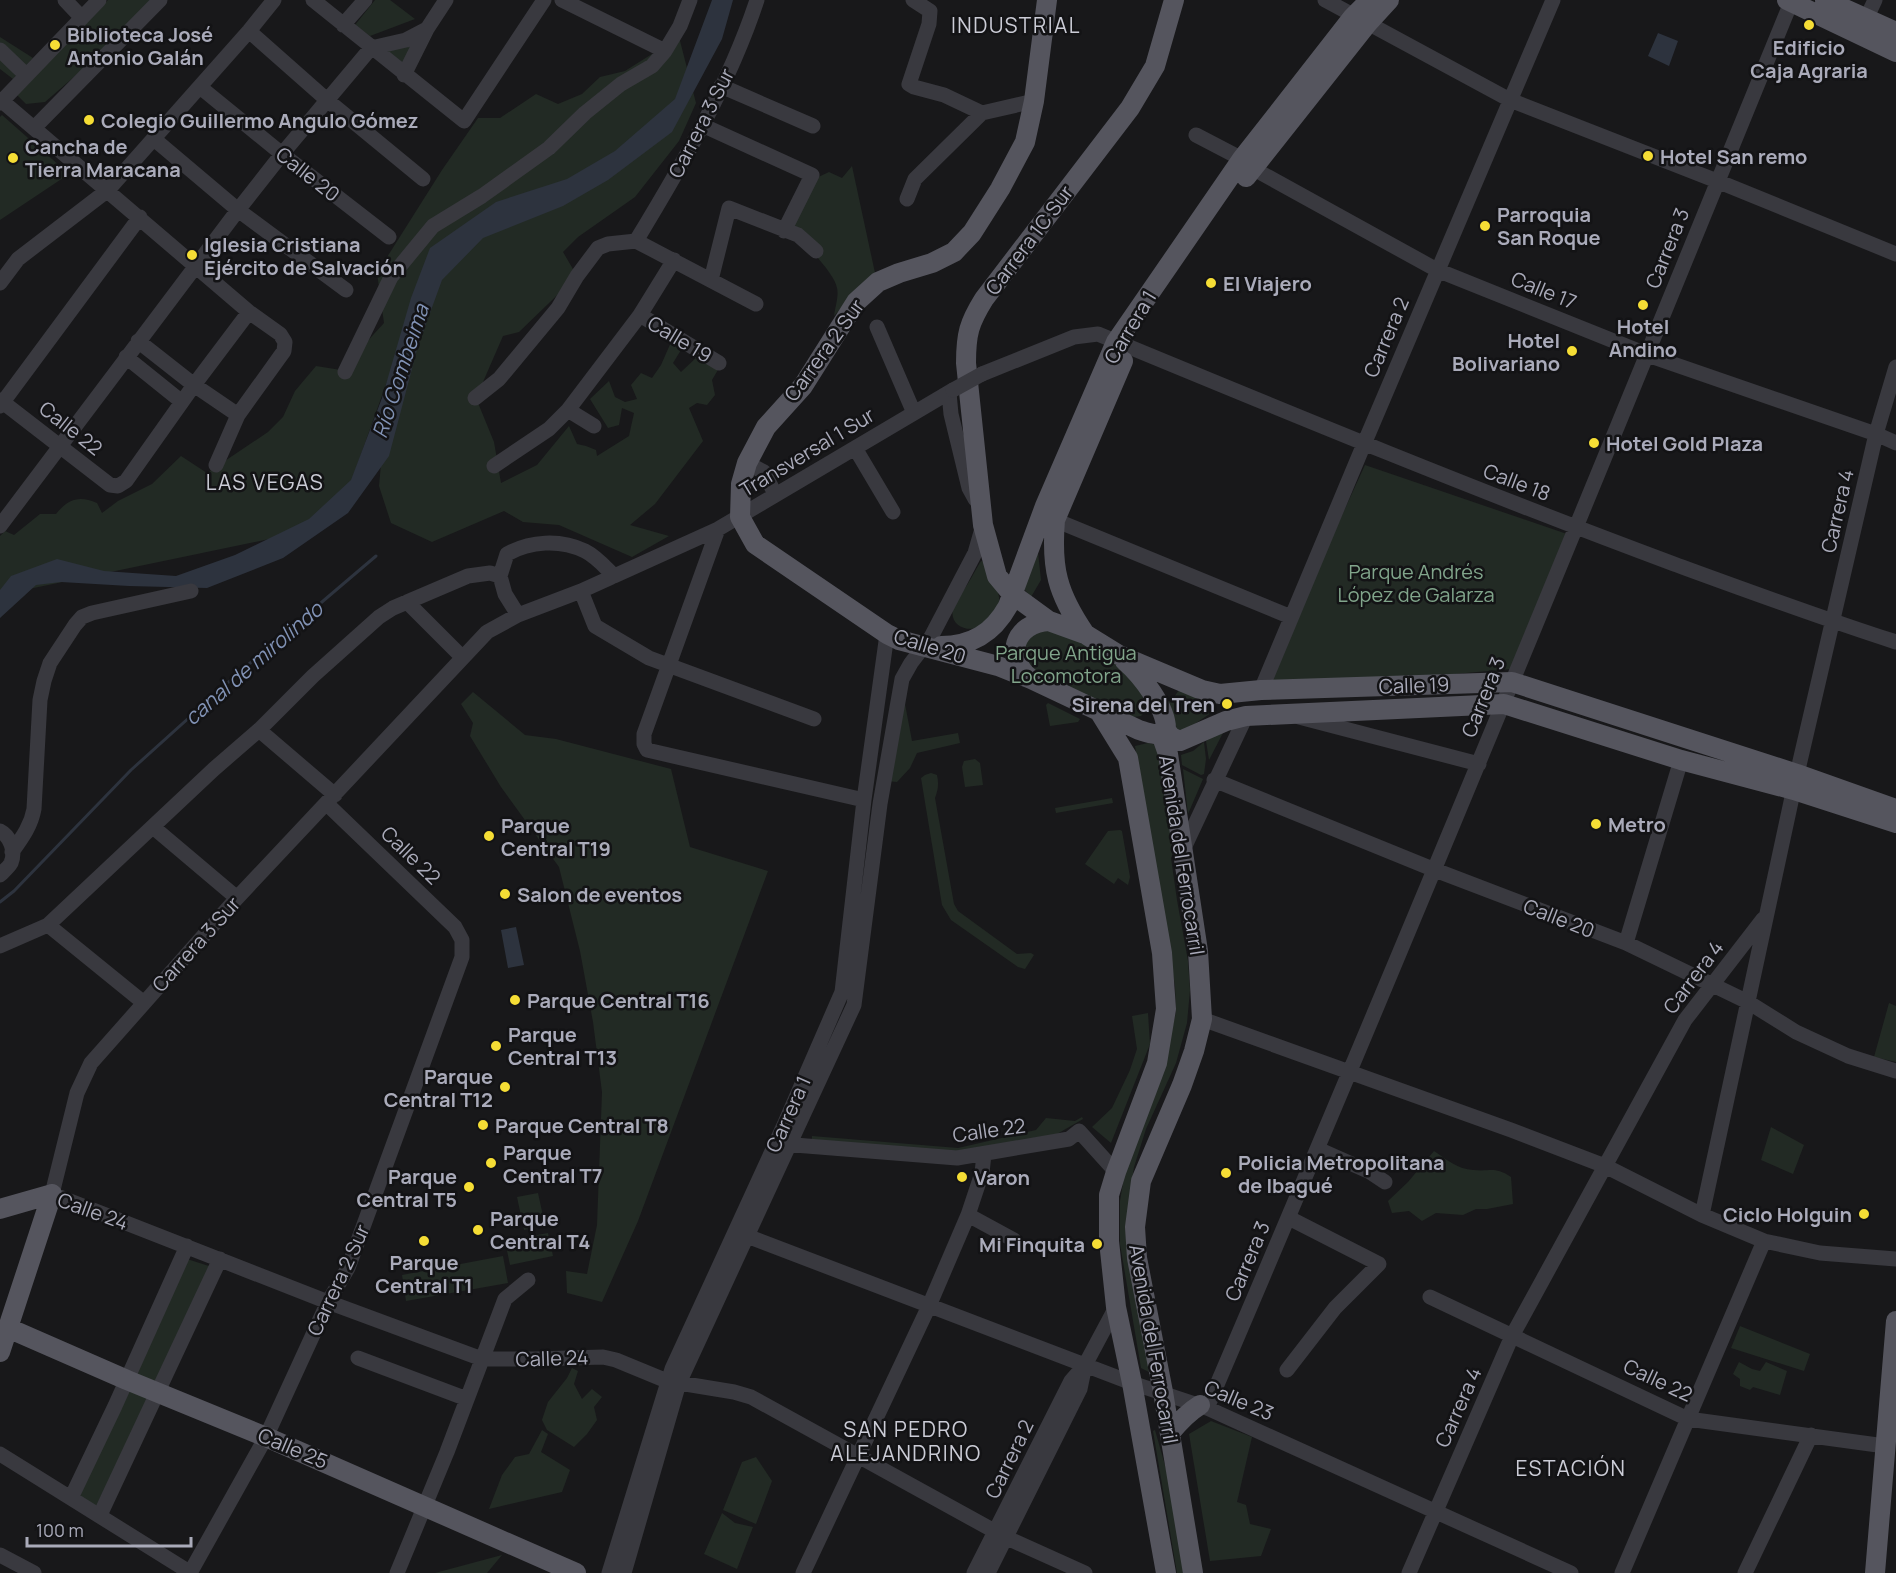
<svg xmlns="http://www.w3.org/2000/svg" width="1896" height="1573" font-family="Manrope,sans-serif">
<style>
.green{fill:#222a24}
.water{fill:#2d333e}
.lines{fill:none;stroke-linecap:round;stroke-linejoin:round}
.stream{stroke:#2d333e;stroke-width:3}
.minor{stroke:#39393f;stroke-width:15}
.major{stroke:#55555e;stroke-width:20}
.minor-bridge{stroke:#39393f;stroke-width:15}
.poi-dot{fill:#f5dd35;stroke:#131315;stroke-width:2}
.labels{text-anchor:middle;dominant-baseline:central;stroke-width:5;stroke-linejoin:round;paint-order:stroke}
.poi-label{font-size:20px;font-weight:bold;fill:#aaabba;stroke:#131315;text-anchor:start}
.street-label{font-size:20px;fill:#aaabba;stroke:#131315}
.park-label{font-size:20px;fill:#81a58b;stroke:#131315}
.neighbourhood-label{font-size:21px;letter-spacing:1.5px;fill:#cbccd6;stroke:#131315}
.water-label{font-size:21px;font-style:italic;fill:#8192b5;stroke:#131315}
</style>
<rect width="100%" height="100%" fill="#18181a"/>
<path class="green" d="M108,0H163L45,102L26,104L16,94Z
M375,0H390L415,19L370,36L355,25Z
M422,34L405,67L382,51Z
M0,37L33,58L13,79L0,69Z
M679,37L696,103L679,141L635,197L578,237L563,252L577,276L519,332L503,336L476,398L494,442L501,483L537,465L569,426L577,444L586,446L596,450L597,456L629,436L634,413L622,408L619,425L608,428L590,399L609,381L615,397L625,402L637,399L631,385L641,373L652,378L661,365L672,340L684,345L673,363L681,372L698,356L722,363L712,380L715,395L707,405L697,403L689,408L703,441L655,504L630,525L669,536L632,557L559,525L523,522L504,511L432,542L391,523L379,486L389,376L350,485L303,532L0,595V536L5,531L14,535L40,514H56C68,499 79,495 97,503L102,513L118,501L152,484L181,456L207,473L268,432L283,417L295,391L316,366L341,370L384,323L377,273L442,170L478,118H500L536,94L558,104L582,94L600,77L625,71Z
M2,115L69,174L0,220V117Z
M852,166L875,273L857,290L834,316C835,308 839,296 837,288C835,273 801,240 790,228L812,180L829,172L842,178Z
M1365,465L1567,534L1511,669L1387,680L1272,681L1293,622Z
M1038,552L1041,580L1031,597L1024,589Z
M981,561L984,562C989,572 998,587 999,597C1000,601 998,607 996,610C984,640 944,631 954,605C957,598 963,592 967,585C972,577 976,569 981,561Z
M1045,630C1058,632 1109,654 1118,663C1131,675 1145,693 1146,711L1141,716L1134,717L1047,681L1024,660L1026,643L1029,636Z
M902,688L912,741L958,733L960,743L917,753L910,768L897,782L887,781Z
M1179,690L1213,703L1212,707L1214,711L1184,731L1177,729L1167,702L1172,700Z
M473,692L525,735L556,739L671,769L690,847L768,871L638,1221L602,1302L567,1293L566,1271L587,1274L597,1225L602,1092L593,1022L580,951L559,867L501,787L470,736L473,723L461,704Z
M1048,703L1080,719L1078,722L1050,726L1046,705Z
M1224,731L1209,760L1206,741L1212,736Z
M1204,742L1206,759L1204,774L1201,775L1182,765L1181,755L1193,751Z
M1148,743L1158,745L1175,849L1171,858L1177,900L1188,961L1190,990L1187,1023L1176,1063L1146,1129L1134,1167L1129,1201L1149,1372L1141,1368L1120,1244V1201L1126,1165L1164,1064L1176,1012L1175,986L1135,746Z
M975,759L980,763L983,785L965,787L962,767L964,761Z
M1183,769L1203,779L1188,814Z
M931,773L937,775C939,784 938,790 935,798L954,904L958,911L1017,954L1031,953L1034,955L1025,969L1018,967L951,920L942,905L921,778L925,775Z
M1112,798L1113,803L1056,813L1055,808Z
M1120,830L1122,831L1130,877L1128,885L1118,878L1114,884L1085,864L1108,831Z
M1889,1003L1896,1006V1062L1874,1057Z
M1148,1013L1150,1044L1111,1143L1092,1127L1112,1108L1130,1070L1137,1049L1132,1016Z
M1082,1117L1083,1119L1057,1134L957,1152L812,1141V1136L958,1148L1036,1130L1046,1118L1075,1121Z
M1771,1127L1804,1145L1793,1174L1761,1160Z
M1434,1151C1447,1160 1458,1169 1473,1170C1491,1172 1494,1166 1511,1177L1513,1204L1487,1209H1476L1463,1215L1436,1213L1422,1221L1409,1211L1392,1213L1388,1201L1408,1182Z
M538,1193L545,1225L524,1230L517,1197Z
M548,1233L553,1256L510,1265L505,1241Z
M503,1256L508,1283L406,1301L402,1275Z
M187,1259L212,1267L156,1384L135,1373Z
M1740,1326L1810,1354L1804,1371L1731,1348Z
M1739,1362L1752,1369L1760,1371L1766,1362L1787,1371L1780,1395L1753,1387L1750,1390L1740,1386V1379L1733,1374Z
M572,1368L578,1371L574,1384L582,1399L592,1389L602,1397L594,1407L597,1420L587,1434L574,1447L547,1430L542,1420L548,1402L567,1378Z
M130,1384L153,1394L96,1506L78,1495Z
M1211,1421L1252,1437L1237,1502L1246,1505L1250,1524L1271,1529L1261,1556L1210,1561L1189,1434Z
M542,1430L548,1434L541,1452L570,1470L562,1492L489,1509L502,1475L515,1457L529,1454Z
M1155,1430L1168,1476L1185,1573H1177L1153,1431Z
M756,1457L772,1481L756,1524L723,1510L742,1462Z
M722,1513L735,1523L753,1527L737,1569L704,1554Z
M502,1555L487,1573H435Z"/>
<path class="water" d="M712,0H733L722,39L672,132L608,180L563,206L483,238L442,280L418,346L389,456L348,513L283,558L207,588L129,586L61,582L36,585L0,618V590L11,576L57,559L104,571L176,576L235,555L309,519L351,480L382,398L411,298L430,248L496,202L567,179L615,151L675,99Z
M1658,33L1678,41L1669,66L1648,56Z
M516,927L524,965L508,968L501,930Z"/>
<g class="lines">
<path class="stream" d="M0,902L14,891L131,770L242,670L376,556"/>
<path class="minor" d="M65,0L82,18
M313,0L464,121L544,0
M562,0L665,51
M913,0L930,11L929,24L909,84L914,87L944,95L982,113L1034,101
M1325,0L1510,100L1717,181L1896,254
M1866,19L1875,0
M343,25L365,0
M249,31L327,100L423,179
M0,50L26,75
M404,75L427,29L446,0
M721,86L813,126
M200,87L282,154L389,237
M2,101L249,312L280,334L285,342L284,351L238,415L216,465
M0,103L99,0
M702,125L812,175L784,231
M34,128L160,0
M1196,135L1242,159L1252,168L1437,270L1656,358L1876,434L1896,443
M154,139L238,210L346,290
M907,199L915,179L982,113
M636,241C682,165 729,85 757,0
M636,241L756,304
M711,280L729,208L798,235L816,251
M0,283L18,259L108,190L249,31L274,0
M640,315L719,363
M877,327L914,413
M138,341L194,385L238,415
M126,357L182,402
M345,372L391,277L433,226L482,196L549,148L585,113L621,84L652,66L665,51L680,26L690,0
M982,374L1074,337L1098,334C1289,413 1480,492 1674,564C1748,591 1821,618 1896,642
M953,390L718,529L581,591L518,615L487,632L237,898L91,1063L77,1093L52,1194L328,1302L482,1359H535L603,1357L616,1360L667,1381L734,1392L751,1397L1007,1538L1085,1573
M949,393L951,414L969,488L975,499L981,504
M475,398L499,379L558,308L577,276L598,248L608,244L636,241
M0,400L110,485L118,486L126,481L194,385L249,312
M0,406L140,217
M568,410L594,426
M855,448L893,512
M747,463L764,472L775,494
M494,466L549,429L568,410L640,315L674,260
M1055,520L1291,617
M0,526L238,210L282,154L371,48L406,40L427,29
M718,529L644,734V744L647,750L864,800
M581,591L595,626L649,658L814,719
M407,602L462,657
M518,615L505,594L500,576L507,554C530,541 560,539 585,551C597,557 605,567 614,576
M1261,690L1364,444L1553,0
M1299,717L1479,764
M259,730L335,795
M1214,780L1435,870L1626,943L1748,1002L1796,1032L1848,1056L1896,1071
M153,827L237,898
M0,831C10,836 16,851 11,863C9,867 3,872 0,875
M1183,850L1246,716
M12,852C22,838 31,826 34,809L40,700L44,681L50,663L75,625L82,617L92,613L191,591
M48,925L144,1003
M1626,943L1681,760
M0,946L48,925L214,769L259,730L313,676L379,617L393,608L468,576L490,573L500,576
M1202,1019L1511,1130L1605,1166L1702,1215L1764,1241L1820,1253L1896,1259
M782,1144L957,1158L1069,1139L1079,1131L1116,1172
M1318,1149L1370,1172L1385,1182
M968,1215L1014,1240
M1702,1215L1797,774L1876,434L1896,367
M747,1236L1132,1383L1207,1408L1571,1573
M1430,1297L1688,1419L1885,1446
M358,1358L467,1399
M1287,1370L1335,1308L1379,1264L1289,1218
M1207,1408C1407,941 1600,470 1792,0
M0,1454L191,1573
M71,1498L115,1406L187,1246
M100,1515L220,1259
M0,1555L34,1573
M190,1573L266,1437L328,1302L348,1268L462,957V940L455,927L327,804
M397,1573L447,1452L505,1299L528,1280
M609,1573L672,1369L785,1123L842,992L864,800L887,634
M624,1573L679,1383L854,1005L880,804L902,679L911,663L931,637L975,553L983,525
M803,1573L929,1306L968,1215L982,1173L984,1154
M974,1573L1071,1381L1085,1365L1116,1307
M988,1573L1080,1389L1085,1365
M1409,1573L1512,1336L1685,1020L1763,919
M1622,1573L1764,1241
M1745,1573L1811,1435"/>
<path class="major" d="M1047,0L1034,101L1025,142L1000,189L972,233L954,252L932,263L899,273L878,282L856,302L803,386L766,427L747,463L741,484L740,517L755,544L887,634L899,640L998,666L1031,679L1139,730C1149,733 1156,737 1166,730C1167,708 1141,675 1125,661
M1174,0L1155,66L1130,108L984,299C969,323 966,334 966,363L983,525L997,576L1012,594L1049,621L1085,634L1119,655L1202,690L1220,694L1261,690L1512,682L1797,774L1896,809
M1787,0L1896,52
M1825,0L1896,32
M1246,177L1367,24L1389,0
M1085,634C1057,593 1051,568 1055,520L1123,361
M941,646C972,646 993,633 1008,606L1045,506L1116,342L1242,159L1353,17L1370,0
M1031,679C1003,658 1014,623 1049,621
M1099,711L1128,758L1162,953L1166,1009L1157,1063L1116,1172L1109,1195V1241L1116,1307L1132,1383L1166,1573
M1166,730L1171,737L1180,741L1226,721L1246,716L1504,704L1681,760L1794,790L1896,823
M1161,734L1168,754L1198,951L1202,1019L1194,1051L1182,1085L1141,1181L1135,1227L1137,1258L1163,1392L1193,1573
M0,1209L52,1194
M8,1328L127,1380L266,1437L576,1573
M0,1352L52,1194
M1170,1433C1179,1422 1187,1413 1200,1405
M1875,1573L1896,1321"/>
<path class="minor-bridge" d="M953,390L982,374"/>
</g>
<g class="poi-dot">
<circle cx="1809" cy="25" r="6"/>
<circle cx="55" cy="45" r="6"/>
<circle cx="89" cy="120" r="6"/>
<circle cx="1648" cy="156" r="6"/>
<circle cx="13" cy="158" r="6"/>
<circle cx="1485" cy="226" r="6"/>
<circle cx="192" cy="255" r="6"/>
<circle cx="1211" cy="283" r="6"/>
<circle cx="1643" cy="305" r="6"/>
<circle cx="1572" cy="351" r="6"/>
<circle cx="1594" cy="443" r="6"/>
<circle cx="1227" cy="704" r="6"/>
<circle cx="1596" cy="824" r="6"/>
<circle cx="489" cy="836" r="6"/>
<circle cx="505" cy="894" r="6"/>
<circle cx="515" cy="1000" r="6"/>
<circle cx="496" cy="1046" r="6"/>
<circle cx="505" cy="1087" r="6"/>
<circle cx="483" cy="1125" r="6"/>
<circle cx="491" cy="1163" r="6"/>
<circle cx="1226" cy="1173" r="6"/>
<circle cx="962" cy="1177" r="6"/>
<circle cx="469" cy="1187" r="6"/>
<circle cx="1864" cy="1214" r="6"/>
<circle cx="478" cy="1230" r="6"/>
<circle cx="424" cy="1241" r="6"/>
<circle cx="1097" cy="1244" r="6"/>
</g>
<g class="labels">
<g class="poi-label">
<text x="67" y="34">Biblioteca José<tspan x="67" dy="23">Antonio Galán</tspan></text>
<text x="1809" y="47" text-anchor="middle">Edificio<tspan x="1809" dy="23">Caja Agraria</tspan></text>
<text x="101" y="120">Colegio Guillermo Angulo Gómez</text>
<text x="25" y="146">Cancha de<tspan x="25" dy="23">Tierra Maracana</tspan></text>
<text x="1660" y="156">Hotel San remo</text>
<text x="1497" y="214">Parroquia<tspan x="1497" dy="23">San Roque</tspan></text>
<text x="204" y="244">Iglesia Cristiana<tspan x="204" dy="23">Ejército de Salvación</tspan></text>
<text x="1223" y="283">El Viajero</text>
<text x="1643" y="326" text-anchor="middle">Hotel<tspan x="1643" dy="23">Andino</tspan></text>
<text x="1560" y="340" text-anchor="end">Hotel<tspan x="1560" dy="23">Bolivariano</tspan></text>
<text x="1606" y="443">Hotel Gold Plaza</text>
<text x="1215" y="704" text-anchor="end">Sirena del Tren</text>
<text x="1608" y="824">Metro</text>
<text x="501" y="825">Parque<tspan x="501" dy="23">Central T19</tspan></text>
<text x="517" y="894">Salon de eventos</text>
<text x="527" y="1000">Parque Central T16</text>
<text x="508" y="1034">Parque<tspan x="508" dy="23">Central T13</tspan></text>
<text x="493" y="1076" text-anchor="end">Parque<tspan x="493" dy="23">Central T12</tspan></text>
<text x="495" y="1125">Parque Central T8</text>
<text x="503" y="1152">Parque<tspan x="503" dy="23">Central T7</tspan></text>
<text x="1238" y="1162">Policia Metropolitana<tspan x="1238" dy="23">de Ibagué</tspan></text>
<text x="457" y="1176" text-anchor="end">Parque<tspan x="457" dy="23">Central T5</tspan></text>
<text x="974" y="1177">Varon</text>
<text x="1852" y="1214" text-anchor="end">Ciclo Holguin</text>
<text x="490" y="1218">Parque<tspan x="490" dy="23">Central T4</tspan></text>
<text x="1085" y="1244" text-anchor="end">Mi Finquita</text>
<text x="424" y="1262" text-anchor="middle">Parque<tspan x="424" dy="23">Central T1</tspan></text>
</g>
<g class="street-label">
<text transform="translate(701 123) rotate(-63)">Carrera 3 Sur</text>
<text transform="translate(308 174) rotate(38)">Calle 20</text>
<text transform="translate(1029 240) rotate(-53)">Carrera 1C Sur</text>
<text transform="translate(1667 248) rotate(-68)">Carrera 3</text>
<text transform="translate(1544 290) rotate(22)">Calle 17</text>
<text transform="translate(1130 327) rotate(-59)">Carrera 1</text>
<text transform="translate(1386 337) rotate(-67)">Carrera 2</text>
<text transform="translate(680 339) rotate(31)">Calle 19</text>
<text transform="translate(824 350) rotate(-54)">Carrera 2 Sur</text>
<text transform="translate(71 428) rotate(38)">Calle 22</text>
<text transform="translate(807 452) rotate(-31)">Transversal 1 Sur</text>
<text transform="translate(1517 482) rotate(21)">Calle 18</text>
<text transform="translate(1837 511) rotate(-77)">Carrera 4</text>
<text transform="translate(930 646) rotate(17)">Calle 20</text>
<text transform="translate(1414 685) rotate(-2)">Calle 19</text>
<text transform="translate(1483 697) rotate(-68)">Carrera 3</text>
<text transform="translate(411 855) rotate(44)">Calle 22</text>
<text transform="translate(1182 855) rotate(81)">Avenida del Ferrocarril</text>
<text transform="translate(1559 918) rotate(21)">Calle 20</text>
<text transform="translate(196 944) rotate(-48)">Carrera 3 Sur</text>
<text transform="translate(1693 977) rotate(-53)">Carrera 4</text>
<text transform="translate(788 1114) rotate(-66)">Carrera 1</text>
<text transform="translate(989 1130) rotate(-8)">Calle 22</text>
<text transform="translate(93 1211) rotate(20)">Calle 24</text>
<text transform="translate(1247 1261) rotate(-67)">Carrera 3</text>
<text transform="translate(338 1280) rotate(-65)">Carrera 2 Sur</text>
<text transform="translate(1154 1344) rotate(80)">Avenida del Ferrocarril</text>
<text transform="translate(552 1358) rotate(-2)">Calle 24</text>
<text transform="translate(1658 1380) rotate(25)">Calle 22</text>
<text transform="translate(1239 1400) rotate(23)">Calle 23</text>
<text transform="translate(1458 1407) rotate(-66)">Carrera 4</text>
<text transform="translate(293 1448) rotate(23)">Calle 25</text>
<text transform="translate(1009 1459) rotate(-64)">Carrera 2</text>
</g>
<g class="park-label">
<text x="1416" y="571">Parque Andrés<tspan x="1416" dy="23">López de Galarza</tspan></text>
<text x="1066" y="652">Parque Antigua<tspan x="1066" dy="23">Locomotora</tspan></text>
</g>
<g class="neighbourhood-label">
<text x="1016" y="25">INDUSTRIAL</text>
<text x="265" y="482">LAS VEGAS</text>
<text x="906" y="1429">SAN PEDRO<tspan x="906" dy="24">ALEJANDRINO</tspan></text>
<text x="1571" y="1468">ESTACIÓN</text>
</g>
<g class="water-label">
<text transform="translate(400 371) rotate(-72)">Río Combeima</text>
<text transform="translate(253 663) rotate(-41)">canal de mirolindo</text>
</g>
</g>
<path d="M27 1537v9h164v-9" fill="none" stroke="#aaabba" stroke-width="3"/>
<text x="36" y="1537" font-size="18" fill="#aaabba" stroke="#131315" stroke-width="4.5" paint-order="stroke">100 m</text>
</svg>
